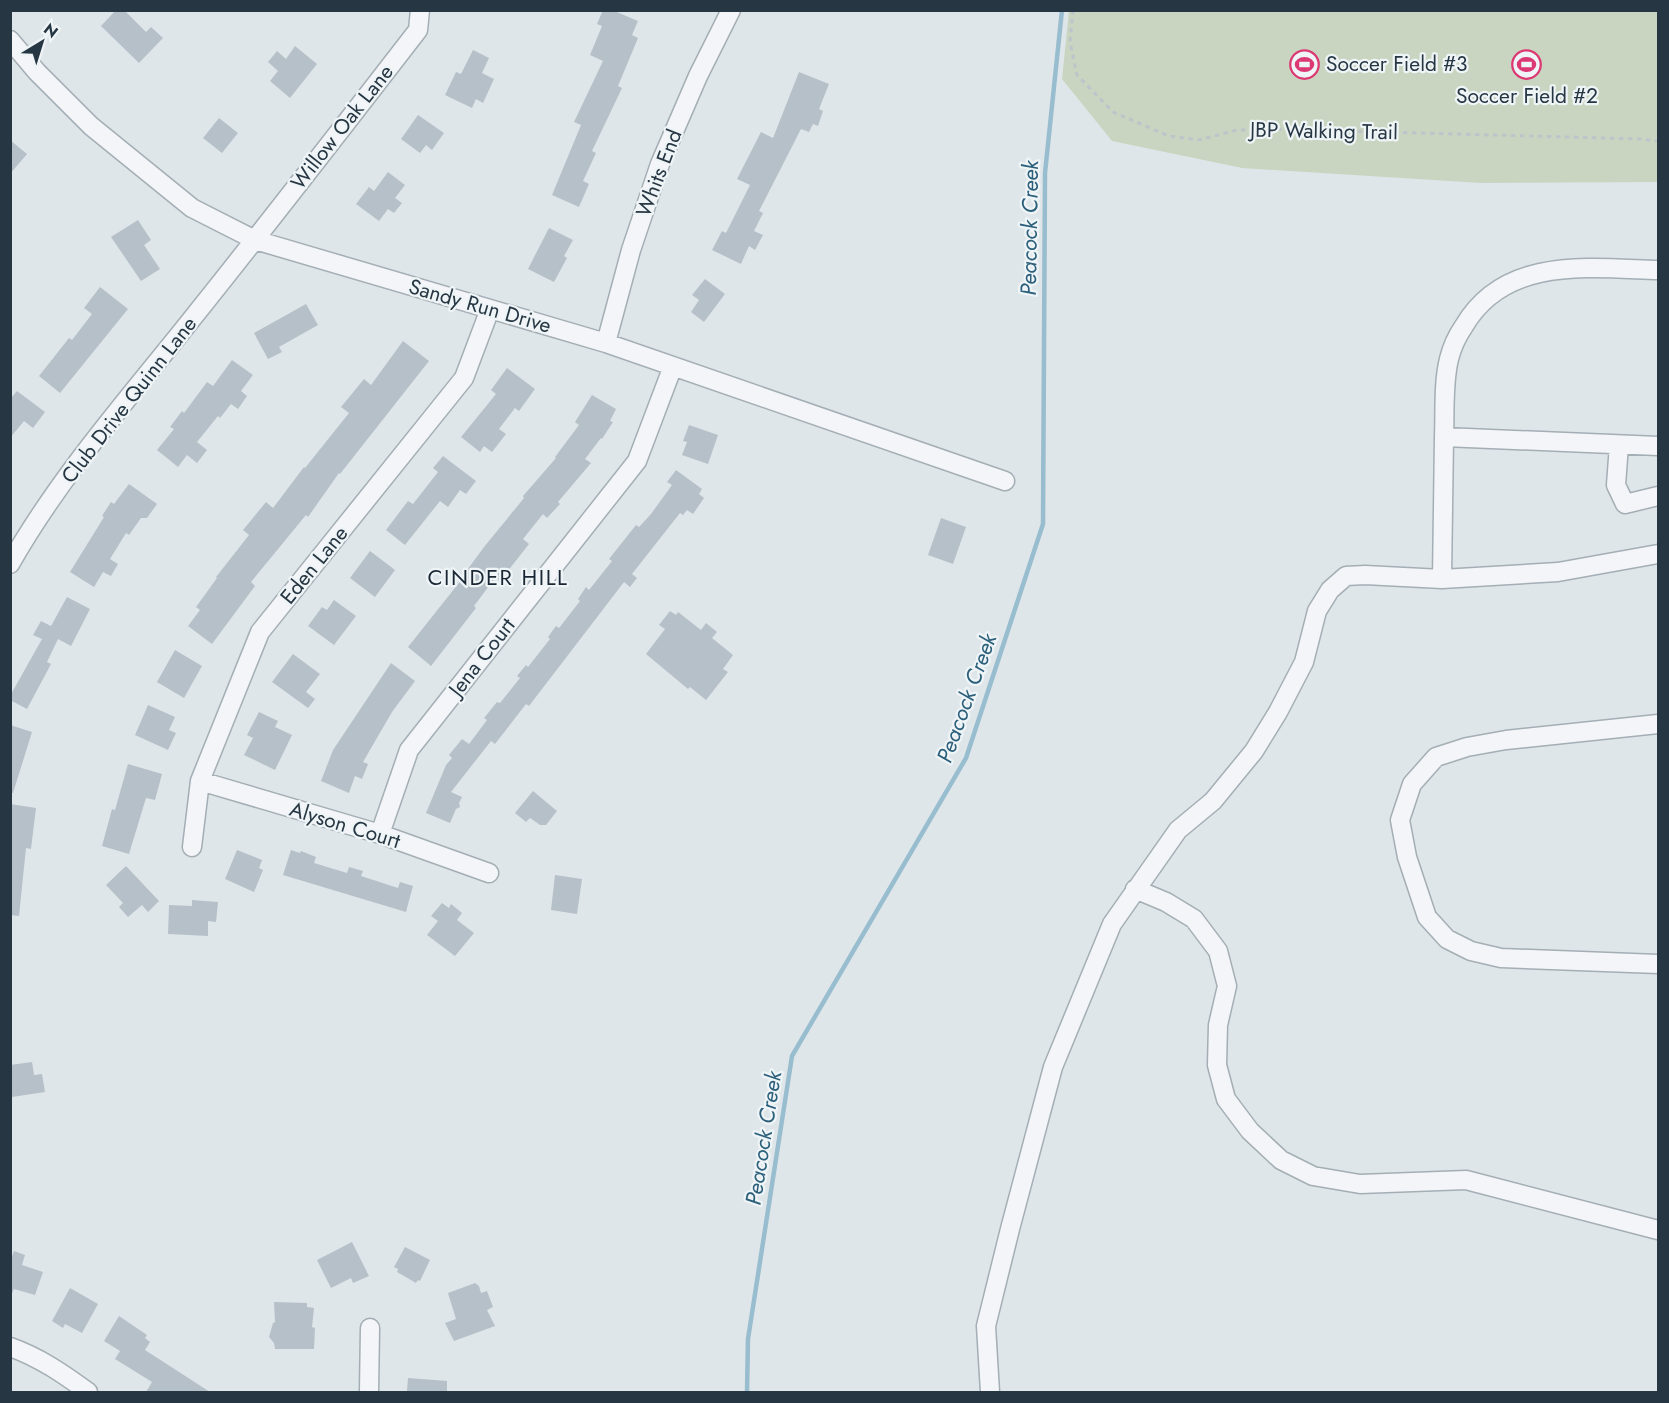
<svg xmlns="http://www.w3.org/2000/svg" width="1669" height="1403" font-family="Jost,sans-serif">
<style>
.green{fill:#c9d5c0}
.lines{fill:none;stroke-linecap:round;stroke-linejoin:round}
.stream{stroke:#97bdce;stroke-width:4.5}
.building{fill:#b6c0c8}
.minor-casing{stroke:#a4aeb5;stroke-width:21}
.path{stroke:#bec4c9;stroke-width:3;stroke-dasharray:4.5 4.5;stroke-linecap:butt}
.minor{stroke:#f3f5f8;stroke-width:18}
.labels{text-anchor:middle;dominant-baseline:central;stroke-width:4.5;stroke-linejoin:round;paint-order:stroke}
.poi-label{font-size:21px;fill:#263743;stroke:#eff4f7;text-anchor:start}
.street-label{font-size:21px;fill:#263743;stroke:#eff4f7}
.water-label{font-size:22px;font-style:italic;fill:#2c607b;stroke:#eff4f7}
.neighbourhood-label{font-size:22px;letter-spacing:1.5px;fill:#192734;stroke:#eff4f7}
</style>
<rect width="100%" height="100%" fill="#dfe6ea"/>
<path class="green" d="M1069,11H1658V182L1481,183L1242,168L1112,141L1062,79Z"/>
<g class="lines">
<path class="stream" d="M747,1392L748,1339L792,1056L966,758L1043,524L1045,173L1062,10"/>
</g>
<path class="building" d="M116,10H124L146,32L151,27L163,38L139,63L101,26Z
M603,10H612L638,21L632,35L638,38L618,86L622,88L592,151L596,153L583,181L589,184L579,207L552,195L581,125L574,122L603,61L590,55L602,26L597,24Z
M295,46L317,64L290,98L270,81L278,71L268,62L277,51L286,59Z
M473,50L489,58L482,73L494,79L483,103L476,99L472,108L445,95L456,72L461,74Z
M799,72L829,84L819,109L823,111L818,126L813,124L809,132L801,129L759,211L763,213L754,231L763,235L755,250L749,246L741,264L712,250L722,231L726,233L750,185L737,179L761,132L773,138Z
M418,115L444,133L432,150L426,145L420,153L401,139Z
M219,118L238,133L222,153L203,138Z
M10,140L27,154L10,174Z
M388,172L405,185L395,198L402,203L394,213L388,209L379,221L356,204L369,187L374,191Z
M138,220L151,240L144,245L160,269L141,281L111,237Z
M549,228L573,240L564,256L567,258L554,282L528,269Z
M705,279L725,294L704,322L691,312L699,300L692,295Z
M100,287L128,309L60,393L39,376L69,338L72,340L92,314L84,308Z
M306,304L318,325L279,347L282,352L268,359L254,333Z
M403,341L429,361L340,474L339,473L308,517L306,515L251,582L255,586L212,644L188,626L200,610L196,607L217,578L216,577L249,535L243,530L266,502L273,508L304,467L305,468L349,413L341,407L364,379L371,385Z
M232,360L253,375L241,391L247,396L238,409L231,404L220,418L218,416L197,442L207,450L197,463L187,455L178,467L157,450L174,429L170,427L182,411L184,413L207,382L213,386Z
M507,368L535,389L519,411L515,408L499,429L506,434L492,452L484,446L480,452L461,437L496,394L491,390Z
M17,391L45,412L33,428L24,421L10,438V399Z
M592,395L616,409L610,421L613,422L602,439L601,438L585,459L591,463L558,502L560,504L547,518L543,514L523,539L529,544L500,581L495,578L474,606L476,608L431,666L408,647L466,574L465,573L484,547L524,498L523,496L556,458L555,457L579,425L575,422Z
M689,425L718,435L708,464L682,455L687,442L683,441Z
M443,456L476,481L466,494L460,490L448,507L440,501L405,545L386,530L408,501L413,504L438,472L433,468Z
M676,470L702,489L699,494L704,498L693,514L687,510L683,515L680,513L632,574L637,578L630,587L624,582L529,706L526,704L495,744L491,741L451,792L462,797L459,803L460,807L456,809L450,823L426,813L446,765L452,758L449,755L462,739L469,744L487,720L484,718L497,702L500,703L520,678L517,676L526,665L528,667L550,639L548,637L556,626L559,628L580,601L578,599L586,587L589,590L612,561L609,559L636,525L639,527L651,514L672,485L667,482Z
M129,484L157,504L147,518H141L129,535L126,533L110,559L118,564L111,576L103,572L94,587L70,572L104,517L102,516L111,502L114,504Z
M941,518L966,527L953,564L928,555Z
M370,551L395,570L375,597L350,578Z
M67,597L90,609L71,646L58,639L47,662L51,664L27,709L10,700V696L42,639L33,635L41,621L51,626Z
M334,600L356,616L334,645L308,626L322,607L327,610Z
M670,611L676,615L678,612L701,630L706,623L717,632L712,638L733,655L723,669L728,672L706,700L690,687L688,689L646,654L665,629L659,625Z
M175,650L202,666L184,698L157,682Z
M293,654L320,674L306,692L315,699L308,708L272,682Z
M391,663L415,681L392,712L363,762L368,764L362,779L355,776L349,793L321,781L333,750Z
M148,705L175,717L169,730L176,733L168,750L135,735Z
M259,712L278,721L275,727L292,735L275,770L244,755L253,738L247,735Z
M10,725L32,732L13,793H10Z
M128,764L162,774L155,800L146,798L129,854L102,846L112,809L115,810Z
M533,791L557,811L546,825H540L530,818L526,822L515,813Z
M10,804L36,808L31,849L26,848L19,916L10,915Z
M237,850L262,860L259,868L263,870L254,892L225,879Z
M291,850L300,853L301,851L316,857L314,863L347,873L349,867L363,871L361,876L398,888L400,882L413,886L406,912L283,875Z
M126,866L159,901L148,912L142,905L128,917L119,907L123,903L106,885Z
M555,875L582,879L577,914L551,910Z
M192,900L218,902L216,922L208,921V936L168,934L169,905L192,906Z
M442,903L449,908L451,904L462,913L457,920L474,933L455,956L427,935L438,921L431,916Z
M32,1062L34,1075L42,1074L45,1092L12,1097L10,1065Z
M352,1242L369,1276L353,1283L351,1278L331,1288L317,1260Z
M405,1247L430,1260L420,1281L418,1280L416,1283L397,1272L398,1269L394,1267Z
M14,1251L25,1255L22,1265L43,1272L35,1295L14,1289L12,1293H10V1262Z
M475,1283L479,1286L481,1293L487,1291L493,1307L487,1310L495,1326L454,1341L445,1323L456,1319L448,1293Z
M70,1288L98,1304L82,1333L65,1324L63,1328L52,1321Z
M274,1302L307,1303V1307L314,1308L312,1327L315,1328L314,1349H275L274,1343L269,1337L273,1323L275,1322Z
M119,1316L147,1335L145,1338L150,1342L145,1350L210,1392H146L152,1382L115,1359L120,1351L104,1341Z
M408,1378L447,1381V1392L407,1391Z"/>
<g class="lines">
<defs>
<path id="minor" d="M10,40L37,72L91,126L192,208L255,240L606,343L1005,481
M606,343L631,250L660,164L698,76L731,10
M1444,437C1445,412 1443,383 1449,359C1452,347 1457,336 1464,326C1505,256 1589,268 1658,270
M1619,445L1616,485L1625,504L1658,496
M10,564C60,476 128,399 191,320C268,224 343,127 418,30L420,10
M1442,579L1444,437L1658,446
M1658,724L1506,740L1467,747L1436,757L1412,784L1400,820L1407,857L1427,917L1447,939L1471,951L1501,958L1658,964
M200,781L380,834L489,873
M380,834L409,750L637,461L673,366
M192,847L200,781L260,632L464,378L490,309
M1135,889L1166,902L1194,919L1218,951L1227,986L1218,1025L1217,1065L1226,1099L1250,1131L1281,1160L1313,1176L1360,1184L1466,1180L1658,1230
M10,1347C39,1357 65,1375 88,1392
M369,1392L370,1328
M990,1392L986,1326L1010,1229L1053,1067L1112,924L1178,830L1213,801L1254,751L1278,712L1304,662L1317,611L1330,590L1346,576L1365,575L1442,579L1558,572L1658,554"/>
</defs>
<use href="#minor" class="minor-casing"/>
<path class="path" d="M1073,10L1070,42L1077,75L1113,112L1169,136L1199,140L1237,130L1272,129L1640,139L1658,141"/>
<use href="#minor" class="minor"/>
</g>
<defs>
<symbol id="stadium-ring" viewBox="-11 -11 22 22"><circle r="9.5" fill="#eff4f7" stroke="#dc3872" stroke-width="1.5"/><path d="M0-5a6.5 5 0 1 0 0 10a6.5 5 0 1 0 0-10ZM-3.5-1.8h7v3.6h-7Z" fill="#dc3872"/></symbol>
</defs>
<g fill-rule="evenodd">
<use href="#stadium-ring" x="1288" y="48" width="33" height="33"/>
<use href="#stadium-ring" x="1510" y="48" width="33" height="33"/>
</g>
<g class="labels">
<g class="poi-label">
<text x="1326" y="64">Soccer Field #3</text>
<text x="1527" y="96" text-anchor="middle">Soccer Field #2</text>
</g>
<g class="street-label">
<text transform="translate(342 127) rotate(-52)">Willow Oak Lane</text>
<text transform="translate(1324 131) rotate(1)">JBP Walking Trail</text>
<text transform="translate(659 173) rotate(-69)">Whits End</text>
<text transform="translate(480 306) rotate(16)">Sandy Run Drive</text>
<text transform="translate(129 400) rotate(-52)">Club Drive Quinn Lane</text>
<text transform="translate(314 565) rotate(-51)">Eden Lane</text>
<text transform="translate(482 657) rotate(-52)">Jena Court</text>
<text transform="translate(345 825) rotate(17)">Alyson Court</text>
</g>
<g class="water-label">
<text transform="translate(1029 228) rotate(-89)">Peacock Creek</text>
<text transform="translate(966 698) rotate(-70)">Peacock Creek</text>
<text transform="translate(763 1138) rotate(-81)">Peacock Creek</text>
</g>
<g class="neighbourhood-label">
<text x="498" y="577">CINDER HILL</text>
</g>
</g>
<rect width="1669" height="1403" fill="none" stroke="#263743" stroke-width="24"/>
<g transform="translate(42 42) rotate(38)" stroke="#eff4f7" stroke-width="4.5" paint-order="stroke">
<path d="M0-4.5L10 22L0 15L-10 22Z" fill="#263743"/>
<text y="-9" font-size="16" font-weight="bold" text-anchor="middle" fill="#263743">N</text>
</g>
</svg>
